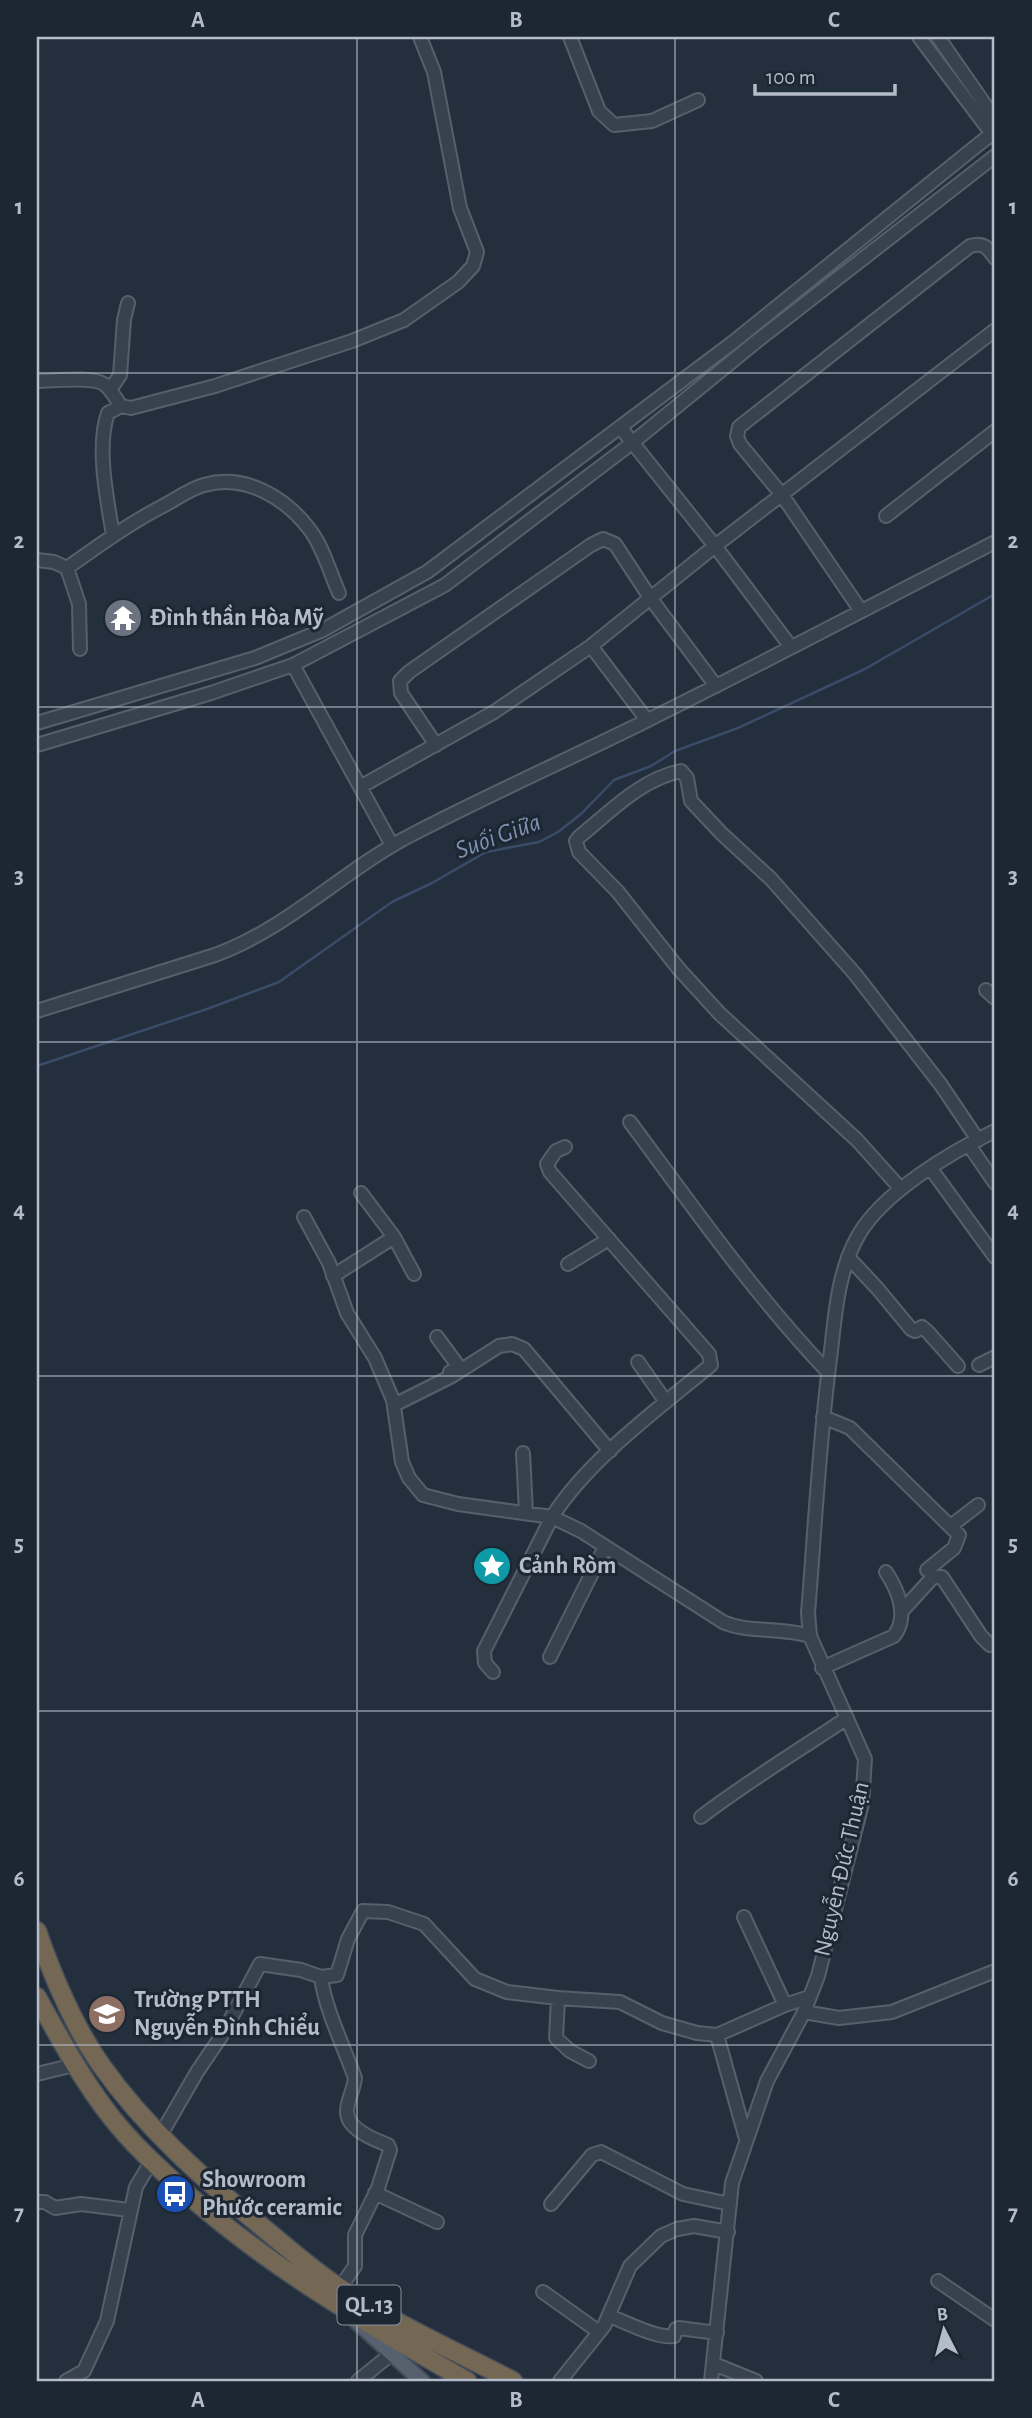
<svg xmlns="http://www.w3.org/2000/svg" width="1032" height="2418" font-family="'Alegreya Sans',sans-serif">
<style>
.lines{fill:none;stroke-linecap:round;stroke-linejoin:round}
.stream{stroke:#394c67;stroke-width:2.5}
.minor-casing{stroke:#565f6c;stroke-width:16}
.major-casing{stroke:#414a57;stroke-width:18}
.highway-casing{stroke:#434c59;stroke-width:21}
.minor{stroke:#38414e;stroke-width:12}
.major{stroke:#56606e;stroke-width:14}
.highway{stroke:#746855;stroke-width:18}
.grid{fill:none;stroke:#b4bcc9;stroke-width:2;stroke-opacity:0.55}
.labels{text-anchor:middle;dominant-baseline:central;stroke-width:6;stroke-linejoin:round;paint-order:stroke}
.shield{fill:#1d2633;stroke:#878f9c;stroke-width:2}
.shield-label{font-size:23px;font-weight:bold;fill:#b4bcc9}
.poi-label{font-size:24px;font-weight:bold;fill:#b4bcc9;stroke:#1d2633;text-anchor:start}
.street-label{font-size:24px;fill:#b4bcc9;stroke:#1d2633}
.water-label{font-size:26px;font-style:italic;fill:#7c92b1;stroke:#1d2633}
.neatline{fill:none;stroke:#b4bcc9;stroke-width:2.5}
.grid-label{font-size:23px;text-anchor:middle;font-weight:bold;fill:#b4bcc9}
</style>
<rect width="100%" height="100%" fill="#242f3e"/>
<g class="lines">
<path class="stream" d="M37,1066L207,1009L279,982L392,902L432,883L486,852L539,842L558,832L581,814L614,780L651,766L675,751L738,728L865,669L995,594"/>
<defs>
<path id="minor" d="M570,37L599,111L614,125L652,121L698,100
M919,37L995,138
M938,37L995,119
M37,381C53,381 91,376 104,384C111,389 116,399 121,406L131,408L215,386L352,341L404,320L458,282L473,266L477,252L460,208L434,72L420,37
M110,390L120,375L124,320L128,303
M620,427L715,546L791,647
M886,516L995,431
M113,535C107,499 96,447 108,413L121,406
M37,560L54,562L67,568L79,604L80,649
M67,568C98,546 127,525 161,507C175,500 189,489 204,485C245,473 286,498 310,530C323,547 330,573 339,593
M861,611L782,495L740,444L737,436L739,427L970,246C984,242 988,248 995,258
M591,646L647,720
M293,665L392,845
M37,723L255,658L323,630L427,572L732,343L995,131
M37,745L211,693L293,665L445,585L632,443L757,341L995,156
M436,745L401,693L400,681L409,672L591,545L603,539L615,544L651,599L716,686
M360,787L494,712L591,646L715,546L995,330
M986,990L995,998
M37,1011L215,955C289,928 343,870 413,834C490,794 569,759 646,721C763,663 879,602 995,542
M630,1122C693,1207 754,1294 828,1372
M969,1145L995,1183
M931,1169L995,1257
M901,1189L857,1140L719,1013L678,968L618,892L579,852L576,841L579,837C610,812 641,779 681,771L687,778L691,801L722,834L771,879L855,974L941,1085L978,1140
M361,1193L394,1237
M304,1217L329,1263L347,1313L375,1358L393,1400L402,1462L409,1478L423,1495L458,1504L552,1517L581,1531L723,1622C747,1633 781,1627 810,1636
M848,1257L877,1288L911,1329L915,1331L922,1327L927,1331L958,1366
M568,1264L609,1239
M333,1276L394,1237L414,1274
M437,1337L459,1367L450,1372
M638,1362L666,1402
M979,1365L995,1357
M394,1405L452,1376L499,1346L512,1344L524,1349L610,1451
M823,1417L850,1428L959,1535L954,1548L927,1570
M523,1453L526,1512
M952,1525L978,1505
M901,1612L933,1577H942L981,1636L990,1645L995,1644
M550,1657L605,1547
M822,1668L894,1636C909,1616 899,1592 886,1572
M493,1672L485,1663L484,1651L552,1517C588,1460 659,1408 711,1365L709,1354L550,1172L547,1164L556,1151L565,1147
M701,1817C748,1781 798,1751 847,1718
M744,1917L785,2005
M558,1998L556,2038L570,2051L589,2061
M804,2012L839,2018L892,2012L995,1971
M37,2074L74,2065
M160,2136L197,2072L222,2035L260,1964L301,1970L321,1977
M746,2139L717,2035L785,2005L809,1997
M375,2193L437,2222
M37,2202H45L55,2208L81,2204L129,2210
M551,2204L592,2155L601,2152L683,2194L730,2204
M938,2281L995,2320
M340,2288L355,2266V2235L378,2188L390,2150L388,2145C375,2140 346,2129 347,2111C347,2101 354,2089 355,2078C344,2047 325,2009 321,1977L337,1975L348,1939L363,1911L388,1912L424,1924L475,1979L507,1992L558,1998L620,2002L662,2023L697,2033L717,2035
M543,2292L599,2332
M609,2316C626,2322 657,2339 674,2336L676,2329L679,2328L717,2333
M714,2364L756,2381
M66,2381L84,2371L107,2321L136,2187L151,2162
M358,2381L391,2354
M560,2381L604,2326L630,2266L661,2236L677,2229L694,2226L728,2232
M711,2381L732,2183L767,2081L804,2012L818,1976L862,1804L865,1759L810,1636L808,1613C815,1528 819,1443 830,1359C835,1318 837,1273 858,1236C882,1193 951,1152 995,1131"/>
<path id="major" d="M357,2322L422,2381"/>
<path id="highway" d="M37,1931C53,1977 73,2025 101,2065C145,2127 202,2178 261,2226C287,2247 312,2270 340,2288C395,2324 455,2351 513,2381
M37,1997C60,2039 82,2080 112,2118C134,2146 160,2169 186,2193C272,2269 369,2325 467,2381"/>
</defs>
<use href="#minor" class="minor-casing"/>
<use href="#major" class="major-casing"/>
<use href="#highway" class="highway-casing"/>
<use href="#minor" class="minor"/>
<use href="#major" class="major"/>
<use href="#highway" class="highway"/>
</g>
<path class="grid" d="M357,37V2381M675,37V2381M37,373H995M37,707H995M37,1042H995M37,1376H995M37,1711H995M37,2045H995"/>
<defs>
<symbol id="temple-disc" viewBox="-11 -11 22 22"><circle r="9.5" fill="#6b7280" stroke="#1d2633"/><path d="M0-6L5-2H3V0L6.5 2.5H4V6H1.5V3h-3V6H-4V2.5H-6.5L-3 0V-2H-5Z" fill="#fff"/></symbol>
<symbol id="sight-disc" viewBox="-11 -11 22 22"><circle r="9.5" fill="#0f9aa8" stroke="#1d2633"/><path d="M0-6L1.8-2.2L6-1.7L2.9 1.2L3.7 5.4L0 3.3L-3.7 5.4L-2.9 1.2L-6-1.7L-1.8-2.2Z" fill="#fff"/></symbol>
<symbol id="school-disc" viewBox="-11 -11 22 22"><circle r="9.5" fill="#8d6e63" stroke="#1d2633"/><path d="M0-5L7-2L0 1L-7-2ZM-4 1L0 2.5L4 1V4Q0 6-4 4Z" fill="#fff"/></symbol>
<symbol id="bus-disc" viewBox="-11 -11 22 22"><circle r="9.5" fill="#1a4fb4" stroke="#1d2633"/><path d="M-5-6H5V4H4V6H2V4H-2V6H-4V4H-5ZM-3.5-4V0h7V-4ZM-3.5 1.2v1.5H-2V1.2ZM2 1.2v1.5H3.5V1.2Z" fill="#fff"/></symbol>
</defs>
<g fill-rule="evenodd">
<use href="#temple-disc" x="101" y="596" width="44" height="44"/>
<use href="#sight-disc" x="470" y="1544" width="44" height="44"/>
<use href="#school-disc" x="85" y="1992" width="44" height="44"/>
<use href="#bus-disc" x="153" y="2172" width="44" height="44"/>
</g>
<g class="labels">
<rect class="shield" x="337.5" y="2285.5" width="63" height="39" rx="5"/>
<g class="shield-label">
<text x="369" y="2305">QL.13</text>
</g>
<g class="poi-label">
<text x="150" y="618">Đình thần Hòa Mỹ</text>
<text x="519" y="1566">Cảnh Ròm</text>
<text x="134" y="2000">Trường PTTH<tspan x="134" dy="28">Nguyễn Đình Chiểu</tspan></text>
<text x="202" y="2180">Showroom<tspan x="202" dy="28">Phước ceramic</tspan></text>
</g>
<g class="street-label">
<text transform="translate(842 1869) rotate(-77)">Nguyễn Đức Thuận</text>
</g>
<g class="water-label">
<text transform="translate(498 836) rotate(-20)">Suối Giữa</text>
</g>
</g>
<rect width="1032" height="2418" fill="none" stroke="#1d2633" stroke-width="77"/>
<g transform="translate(944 2330) rotate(354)" stroke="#1d2633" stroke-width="5" paint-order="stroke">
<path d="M0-5L12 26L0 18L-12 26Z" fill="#b4bcc9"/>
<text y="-10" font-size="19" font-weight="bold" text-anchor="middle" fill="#b4bcc9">B</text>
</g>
<path d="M755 84v10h140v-10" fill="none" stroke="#b4bcc9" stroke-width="3.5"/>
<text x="766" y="84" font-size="21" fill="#b4bcc9" stroke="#1d2633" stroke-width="5" paint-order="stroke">100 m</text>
<rect x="38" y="38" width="955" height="2342" class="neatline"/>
<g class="grid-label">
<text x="198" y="27">A</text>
<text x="516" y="27">B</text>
<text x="834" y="27">C</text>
<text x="19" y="214">1</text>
<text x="1013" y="214">1</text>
<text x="19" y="548">2</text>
<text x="1013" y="548">2</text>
<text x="19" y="883">3</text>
<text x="1013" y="883">3</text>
<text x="19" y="1217">4</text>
<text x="1013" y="1217">4</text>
<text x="19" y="1551">5</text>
<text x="1013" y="1551">5</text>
<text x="19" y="1886">6</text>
<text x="1013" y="1886">6</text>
<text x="19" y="2220">7</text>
<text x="1013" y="2220">7</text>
<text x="198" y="2407">A</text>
<text x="516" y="2407">B</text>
<text x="834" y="2407">C</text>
</g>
</svg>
